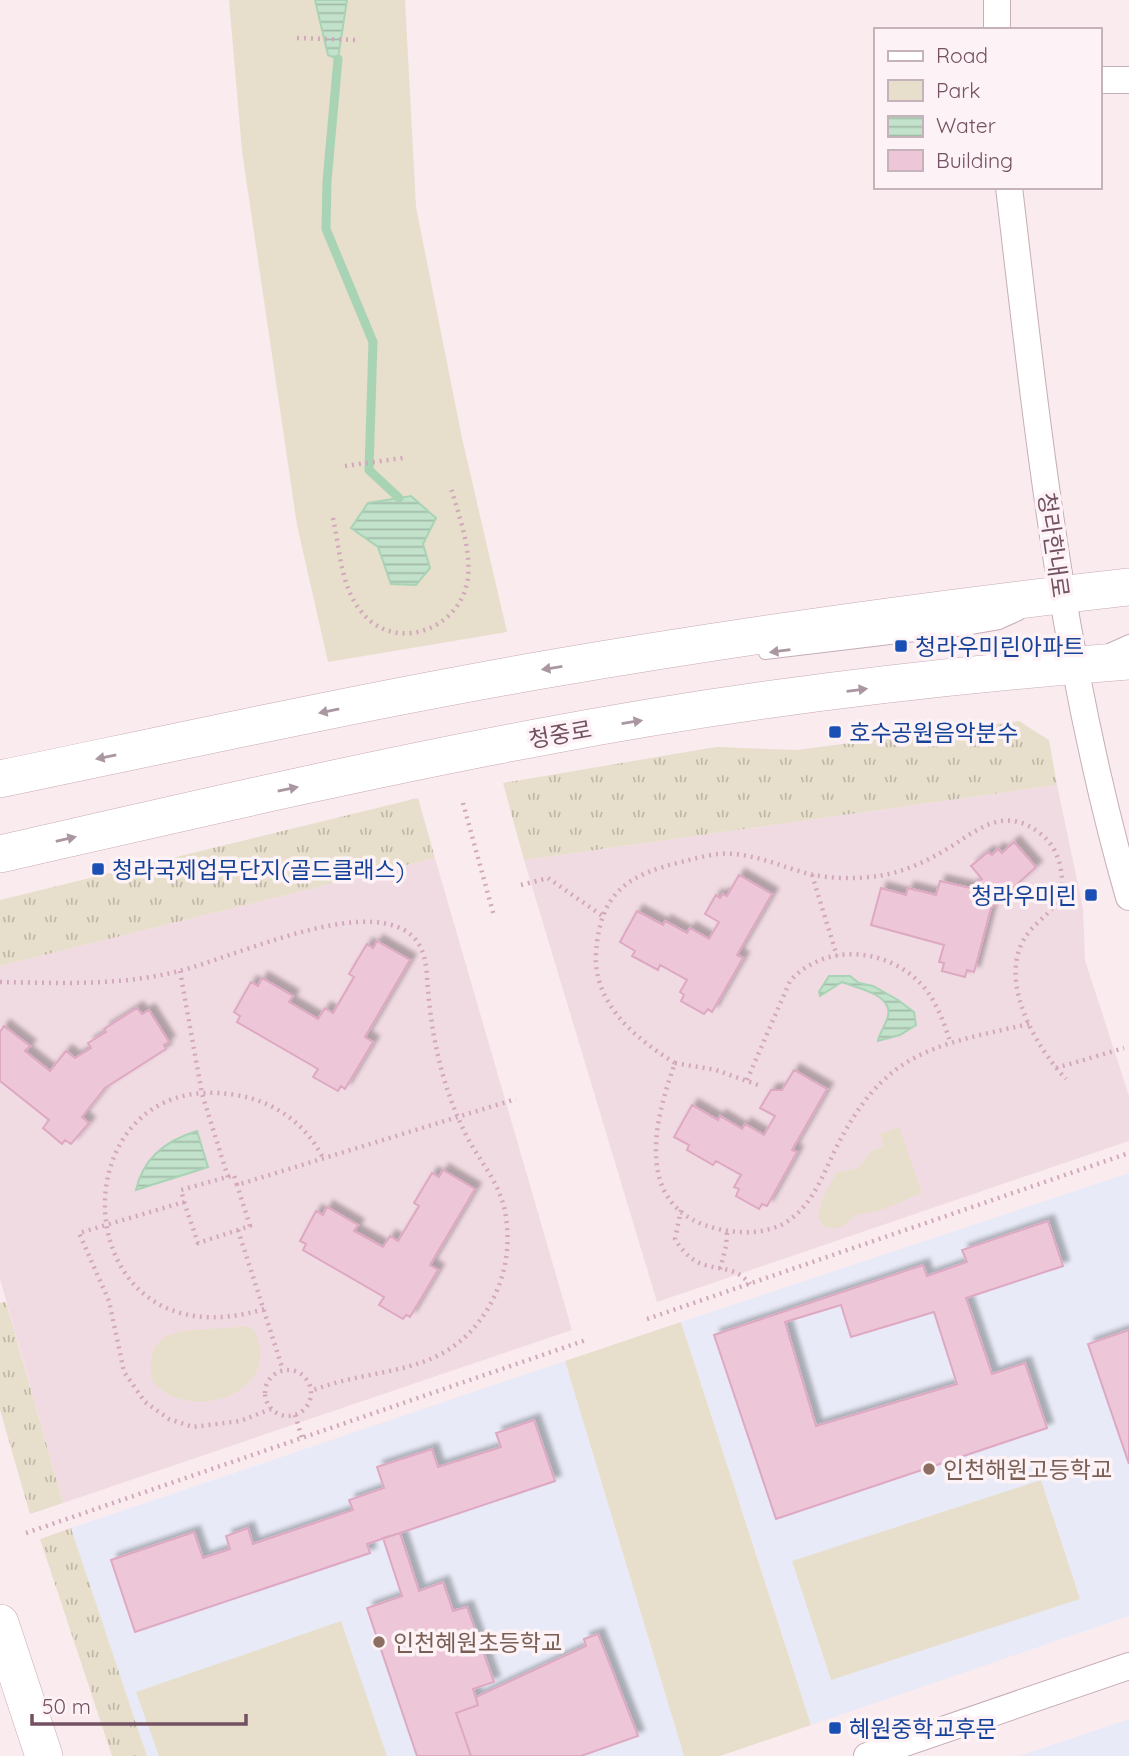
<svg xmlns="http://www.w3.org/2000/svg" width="1129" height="1756" font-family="Quicksand,'Noto Sans KR',sans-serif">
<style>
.residential{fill:#f1dbe2}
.education{fill:#e8ebf7}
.grass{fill:url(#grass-tufts)}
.park{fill:#e7dfcb}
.water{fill:url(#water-rules);stroke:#a9d3b5;stroke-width:2}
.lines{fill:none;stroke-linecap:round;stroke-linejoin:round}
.stream{stroke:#a9d3b5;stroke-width:9}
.building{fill:#edc6d8;stroke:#dea8c2;stroke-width:2;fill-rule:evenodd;filter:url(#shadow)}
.lane-casing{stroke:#c7adb8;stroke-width:14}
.street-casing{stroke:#c7adb8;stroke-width:28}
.secondary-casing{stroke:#c7a9b6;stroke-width:38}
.path{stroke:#d2a9bc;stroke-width:4.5;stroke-dasharray:2 5;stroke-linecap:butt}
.lane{stroke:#fff;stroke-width:12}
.street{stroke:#fff;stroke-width:26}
.secondary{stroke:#fff;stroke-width:37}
.oneway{fill:#ab97a1}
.transit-dot{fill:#1a4fb4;stroke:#fdf2f5;stroke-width:2.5}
.education-dot{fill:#8d6e63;stroke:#fdf2f5;stroke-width:2.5}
.labels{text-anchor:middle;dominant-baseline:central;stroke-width:7;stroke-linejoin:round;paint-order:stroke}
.street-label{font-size:23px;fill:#735162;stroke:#fdf2f5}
.transit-label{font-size:23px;fill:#164399;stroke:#fdf2f5;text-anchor:start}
.education-label{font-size:23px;fill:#785e54;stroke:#fdf2f5;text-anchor:start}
</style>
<defs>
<pattern id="grass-tufts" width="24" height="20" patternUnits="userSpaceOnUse" patternTransform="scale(1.75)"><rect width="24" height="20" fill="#e7dfcb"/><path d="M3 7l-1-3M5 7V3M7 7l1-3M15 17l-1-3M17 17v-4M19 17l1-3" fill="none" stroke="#c0b7a8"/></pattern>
<pattern id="water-rules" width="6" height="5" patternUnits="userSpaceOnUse" patternTransform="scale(1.75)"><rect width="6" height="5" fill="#c2e2cb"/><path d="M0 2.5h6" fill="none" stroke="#a2baa8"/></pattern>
<filter id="shadow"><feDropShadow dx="6" dy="-6" stdDeviation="2" flood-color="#0004"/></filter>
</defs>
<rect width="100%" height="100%" fill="#faebef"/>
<path class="residential" d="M1057,785L1083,908L1085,960L1129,1096V1141L657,1302L524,860Z
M435,858L572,1330L63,1503L0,1279V966Z"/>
<path class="education" d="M1129,1173V1616L811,1725L681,1322Z
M565,1361L684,1756H147L71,1528Z
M1129,1719V1756H1019Z"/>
<path class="grass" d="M1019,721L1049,740L1057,785L524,860L503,783L716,747L796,750Z
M418,798L435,858L0,966V900Z
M6,1302L63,1503L30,1514L0,1410V1303Z
M71,1528L147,1756H112L40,1539Z"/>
<path class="park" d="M229,0H405L416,207L462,438L507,632L328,662L297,525L242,151Z
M899,1127L922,1193C896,1202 885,1213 857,1214C845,1225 839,1232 823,1226L818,1216L822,1200L836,1173L858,1168L872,1151L884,1146L880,1134Z
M681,1322L811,1725L720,1756H684L565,1361Z
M245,1326L254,1330C285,1393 191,1425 153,1382C138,1316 204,1334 245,1326Z
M1041,1480L1080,1599L831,1680L792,1561Z
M341,1621L387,1756H159L136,1692Z"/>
<path class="water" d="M315,0H347L338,59L328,55Z
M411,496L436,518L423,544L430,568L416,585L391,584L378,547L351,528L368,503Z
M829,976H850L859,983L873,986L898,1000L914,1012L916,1025L900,1035L878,1041C879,1033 886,1025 888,1016C893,994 856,988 842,982L820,996L819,992Z
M197,1131L208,1167L136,1190C143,1158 167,1140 197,1131Z"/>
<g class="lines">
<path class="stream" d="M338,59L327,181L326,229L373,342L369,470L399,498"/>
</g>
<path class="building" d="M1014,842L1036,867L991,908L974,972L967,970L965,977L942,971L944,963L939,962L944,945L871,925L881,888L906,895L908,888L936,895L940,881L970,888L982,879L971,866L988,852L992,855L998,849L1002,853Z
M739,875L772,894L737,955L743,958L712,1012L708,1009L704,1014L681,1001L684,995L680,992L687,980L660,965L658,970L632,956L635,951L620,942L637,911L663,925L665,921L687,933L690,928L709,939L719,922L705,914L716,895L720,898L723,894L727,896Z
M377,941L410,960L365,1037L373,1042L345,1089L341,1086L338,1091L313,1077L318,1069L237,1022L240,1016L234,1012L251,982L258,986L262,978L293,996L289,1002L318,1019L325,1008L333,1013L354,977L349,974L367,944L373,948Z
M137,1008L142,1014L149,1010L169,1042L164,1045L166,1049L105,1088L82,1117L89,1123L71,1144L65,1140L62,1144L43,1128L49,1120L0,1081V1032L4,1026L30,1046L25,1051L50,1071L66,1051L75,1058L91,1048L88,1043L106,1032L104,1029Z
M794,1070L827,1089L792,1150L797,1152L767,1206L762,1204L759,1209L736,1196L739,1189L734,1187L741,1175L716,1161L713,1165L687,1150L689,1145L674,1137L692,1105L718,1120L720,1116L742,1129L745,1124L764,1135L775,1116L760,1108L771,1090H782Z
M443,1170L475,1189L430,1265L438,1270L410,1317L406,1315L403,1319L379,1305L384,1297L303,1250L306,1244L300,1241L316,1211L323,1215L327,1207L358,1225L354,1231L383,1247L390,1236L398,1241L419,1206L414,1203L432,1173L439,1177Z
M1048,1221L1063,1266L966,1298L992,1374L1025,1363L1047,1428L776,1519L714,1335L923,1265L927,1276L967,1262L962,1250ZM841,1305L851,1337L934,1312L957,1384L816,1426L785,1322Z
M1129,1330V1464L1088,1344Z
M534,1420L555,1481L367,1544L370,1553L135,1632L111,1560L194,1532L203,1558L230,1549L226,1536L248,1528L253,1544L353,1510L349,1500L384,1488L377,1467L432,1449L438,1467L501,1447L496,1433Z
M400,1533L419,1591L443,1582L453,1611L467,1607L494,1682L473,1689L478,1705L456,1713L471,1756H417L367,1608L402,1596L383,1538Z
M598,1634L638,1736L581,1756H471L456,1713L478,1705L476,1697L586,1646L584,1639Z"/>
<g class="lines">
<defs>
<path id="lane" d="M1109,650L1129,641
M765,653L965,629L999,623L1019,614"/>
<path id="street" d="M997,30V0
M1099,80H1129
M1009,187C1037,426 1062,665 1129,897
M867,1756L1129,1666"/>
<path id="secondary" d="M0,779C182,741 364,701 548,669C740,636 935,609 1129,587
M0,854C180,813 359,771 541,737C734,700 933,676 1129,661
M0,1623L44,1756"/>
</defs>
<use href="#lane" class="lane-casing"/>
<use href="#street" class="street-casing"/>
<use href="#secondary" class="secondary-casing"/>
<path class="path" d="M297,38L356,40
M345,466L403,458
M333,518C340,549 340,584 360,610C393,655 462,630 468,577C471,548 459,516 451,488
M463,803L494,916
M812,875L837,956
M521,885L548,878L604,917
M180,971L202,1094L228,1177
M0,982C59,983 121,986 179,971C234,957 340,907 395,926C419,934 425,952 427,975C430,1030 441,1084 465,1133C480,1163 502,1184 506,1218C511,1250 504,1282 487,1310C443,1380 379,1364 311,1391
M1029,1024C930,1046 884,1052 835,1150C822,1177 812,1206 785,1223C765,1234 740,1234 718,1229C633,1209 653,1124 675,1063C636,1039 593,1004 596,953C600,892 628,875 681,862C698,858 716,852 733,854C760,856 783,867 809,874C830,879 857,879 878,876C900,873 923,863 942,852C975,833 1002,803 1041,834C1051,842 1057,853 1060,865C1071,913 1036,912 1021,945C1002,989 1037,1048 1066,1079
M675,1063L716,1070L758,1085
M1056,1068L1124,1048
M747,1080L790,981C823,944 882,947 917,980C934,995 943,1020 950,1041
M184,1202L198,1243L250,1226L237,1185
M681,1210L675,1239C701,1282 727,1256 750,1284
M238,1230L283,1370
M720,1269L726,1246L727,1231
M264,1309C61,1371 53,1064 236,1095C274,1101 306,1124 323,1158
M647,1319L1129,1153
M265 1393a23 23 0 1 1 46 0a23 23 0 1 1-46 0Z
M271,1409L240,1421L193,1427L169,1419L145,1402L124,1372L109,1301L79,1233L184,1202L181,1190L234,1175L237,1185L516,1099
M295,1415L302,1438
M26,1533L586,1340"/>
<use href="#lane" class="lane"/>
<use href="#street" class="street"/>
<use href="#secondary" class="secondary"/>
</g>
<defs><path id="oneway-solid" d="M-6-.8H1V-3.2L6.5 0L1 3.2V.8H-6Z" transform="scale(1.75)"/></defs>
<g class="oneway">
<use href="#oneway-solid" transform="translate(780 651) rotate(173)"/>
<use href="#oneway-solid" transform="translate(552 668) rotate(171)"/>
<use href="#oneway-solid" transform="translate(857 690) rotate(-7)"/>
<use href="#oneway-solid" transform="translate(329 711) rotate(168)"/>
<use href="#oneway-solid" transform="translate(632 722) rotate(-9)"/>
<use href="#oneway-solid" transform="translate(106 757) rotate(168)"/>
<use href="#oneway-solid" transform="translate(288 789) rotate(-12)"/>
<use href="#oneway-solid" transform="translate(66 839) rotate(-13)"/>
</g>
<g class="transit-dot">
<rect x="894" y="639" width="14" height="14" rx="3.5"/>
<rect x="828" y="725" width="14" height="14" rx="3.5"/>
<rect x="91" y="862" width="14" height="14" rx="3.5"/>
<rect x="1084" y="888" width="14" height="14" rx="3.5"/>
<rect x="828" y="1721" width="14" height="14" rx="3.5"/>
</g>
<g class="education-dot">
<circle cx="929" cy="1469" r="7"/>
<circle cx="379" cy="1642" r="7"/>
</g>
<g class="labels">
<g class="street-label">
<text transform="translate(1054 545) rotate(82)">청라한내로</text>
<text transform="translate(560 734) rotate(-10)">청중로</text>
</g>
<g class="transit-label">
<text x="915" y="646">청라우미린아파트</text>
<text x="849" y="732">호수공원음악분수</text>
<text x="112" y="869">청라국제업무단지(골드클래스)</text>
<text x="1077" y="895" text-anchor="end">청라우미린</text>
<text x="849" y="1728">혜원중학교후문</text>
</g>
<g class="education-label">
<text x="943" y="1469">인천해원고등학교</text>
<text x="393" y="1642">인천혜원초등학교</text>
</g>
</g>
<rect x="874" y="28" width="228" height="161" fill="#fdf2f5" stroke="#c6b2ba" stroke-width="2"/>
<rect x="888" y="51" width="35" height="10" fill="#ffffff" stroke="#c6b2ba" stroke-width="2"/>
<text x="936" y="63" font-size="21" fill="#735162">Road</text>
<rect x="888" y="80" width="35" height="21" fill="#e7dfcb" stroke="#c6b2ba" stroke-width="2"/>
<text x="936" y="98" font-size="21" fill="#735162">Park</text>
<rect x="888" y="116" width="35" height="21" fill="url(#water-rules)" stroke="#c6b2ba" stroke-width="2"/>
<text x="936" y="133" font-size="21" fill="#735162">Water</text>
<rect x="888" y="150" width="35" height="21" fill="#edc6d8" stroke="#c6b2ba" stroke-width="2"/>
<text x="936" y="168" font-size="21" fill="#735162">Building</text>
<path d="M32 1714v10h214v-10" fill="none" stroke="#735162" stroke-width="3.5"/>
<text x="42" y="1714" font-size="21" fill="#735162" stroke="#fdf2f5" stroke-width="5" paint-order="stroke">50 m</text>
</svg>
